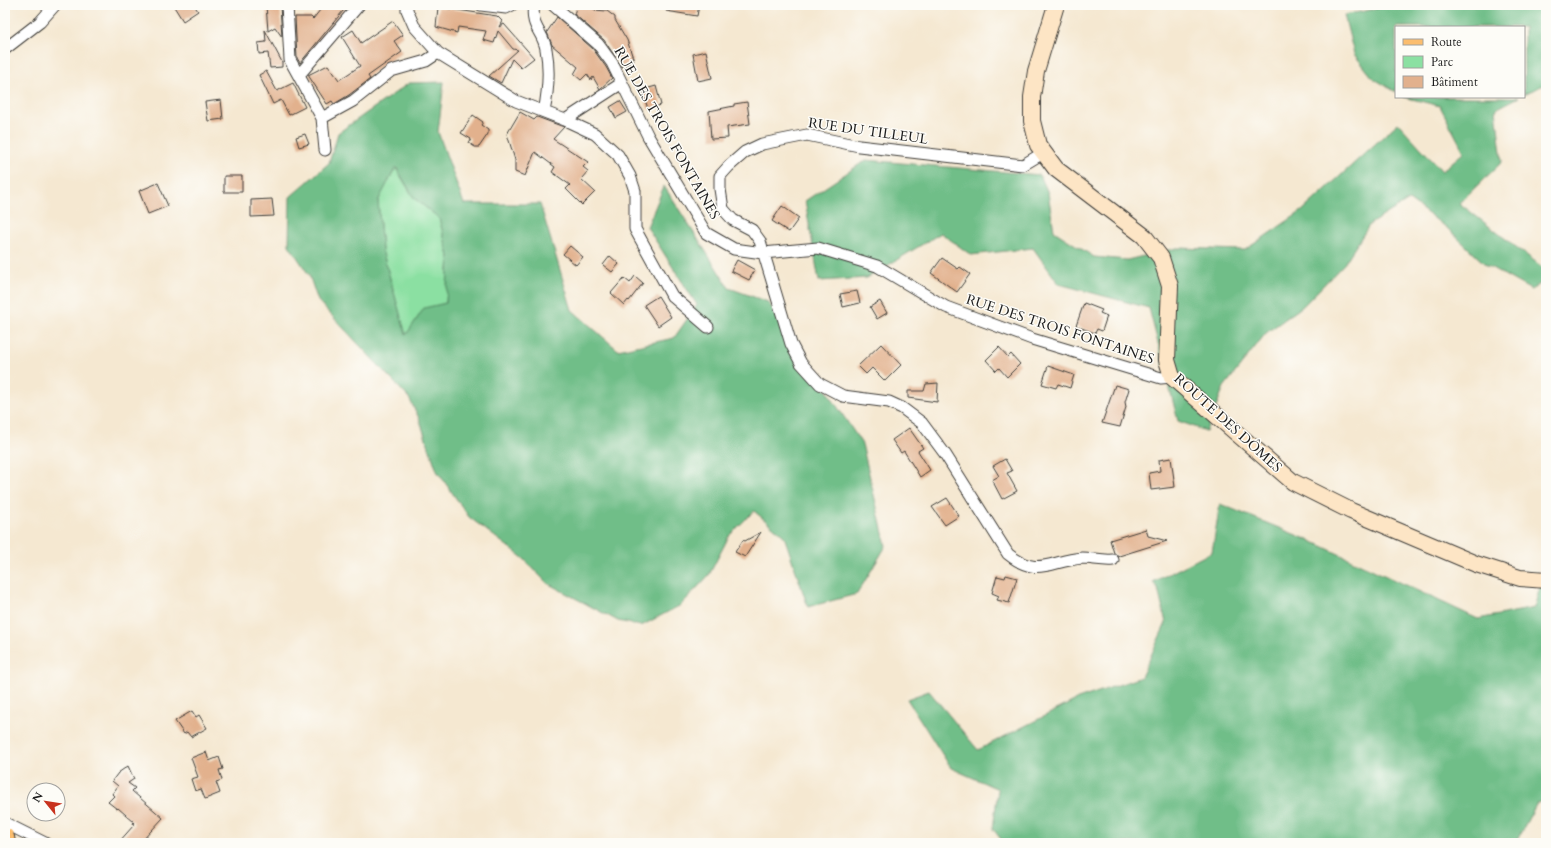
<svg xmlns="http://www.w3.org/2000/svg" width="1551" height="848" font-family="Cardo,serif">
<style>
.green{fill:#8be0a2;stroke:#547e5f}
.forest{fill:#70be88;stroke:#466d52;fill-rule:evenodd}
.building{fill:#e2b18d}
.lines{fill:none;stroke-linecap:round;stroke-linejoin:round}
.street-casing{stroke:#3d3b37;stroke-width:13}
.secondary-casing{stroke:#3d3b37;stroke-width:18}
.primary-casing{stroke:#3d3b37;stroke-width:20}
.street{stroke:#fff;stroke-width:11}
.secondary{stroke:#fde5c5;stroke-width:16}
.primary{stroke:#fbbd6e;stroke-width:18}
.labels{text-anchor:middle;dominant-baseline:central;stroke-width:3;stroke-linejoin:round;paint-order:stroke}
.street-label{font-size:14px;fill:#1c1c1c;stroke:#fdfcf7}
</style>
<rect width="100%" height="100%" fill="#fdfcf7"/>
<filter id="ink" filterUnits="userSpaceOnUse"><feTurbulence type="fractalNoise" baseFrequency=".025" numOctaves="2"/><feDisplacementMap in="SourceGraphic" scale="8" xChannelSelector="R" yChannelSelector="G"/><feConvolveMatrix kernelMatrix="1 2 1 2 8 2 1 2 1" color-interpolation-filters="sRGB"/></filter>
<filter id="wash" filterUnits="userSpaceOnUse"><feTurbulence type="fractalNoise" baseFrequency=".012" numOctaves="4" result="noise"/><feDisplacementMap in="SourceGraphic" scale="16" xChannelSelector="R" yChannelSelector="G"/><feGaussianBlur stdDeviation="0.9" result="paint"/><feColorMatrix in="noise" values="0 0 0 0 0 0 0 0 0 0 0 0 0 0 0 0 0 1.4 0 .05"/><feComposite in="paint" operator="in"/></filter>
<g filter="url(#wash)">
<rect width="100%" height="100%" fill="#f5e8d1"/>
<path class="green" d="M395,167L414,198L439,218L449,256L446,303L424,309L406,336L382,250L378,201Z"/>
<path class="forest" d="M1395,5H1546V84L1524,94V27H1396V92L1373,78L1354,54L1344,15Z
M444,82L438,132L464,204H540L572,310L618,350L674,338L697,305L647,227L664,186L729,288L768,302L862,444L886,546L857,594L808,607L784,536L754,511L729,536L709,575L681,605L641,626L618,621L547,583L523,558L469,517L437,471L419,418L409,398L318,301L309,275L289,245L290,197L329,163L338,133L409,83ZM396,167L414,198L439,218L449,256L446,303L424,308L406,335L382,250L378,201Z
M1404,97H1519L1496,109L1502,162L1459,203L1546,270V280L1531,290L1485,264L1446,227L1409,200L1370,224L1344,264L1303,306L1266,333L1224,387L1206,431L1178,421L1149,308L1059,284L1033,248L971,255L941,233L867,278L819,281L805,201L866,160L1040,175L1048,193L1054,231L1094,257L1127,260L1177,248L1245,250L1302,211L1398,123L1442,171L1464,152L1440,106Z
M1220,504L1311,541L1478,619L1534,608L1546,566V800L1537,803L1515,843H1004L993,829L998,789L951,768L907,699L929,691L978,750L1078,699L1141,677L1166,623L1158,589L1153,582L1212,552Z"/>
<g id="blocks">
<path class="building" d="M173,5H194L198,11L183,21Z
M266,5H280L282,37L275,27L268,31Z
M324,5H348L300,63L297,58L295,17H311L313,19Z
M577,5H596L594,10L607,11L615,17V20L627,40L634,61L622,67L604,40L574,14Z
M667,5H699L697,16L666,11Z
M438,7L497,16L502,21L499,27L504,24L534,58L521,68L512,59L501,83L489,76L518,50L513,49L498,31L494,43L483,40L486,31L458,27L457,33L436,27Z
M557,17L593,49L606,67L612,78L600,89L593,77L591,80L587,74L581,80L574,74L578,67L552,45L547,32Z
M393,21L403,35L394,41L402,52L368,76L370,79L349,95L334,104L332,101L327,104L308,75L328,65L339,80L360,66L342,37L353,30L361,43Z
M265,30L282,62V67L270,68L268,53L259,54L258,43L266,42Z
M706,51L712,78L698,81L693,54Z
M266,71L277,91L293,83L305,107L289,115L281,100L273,104L259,75Z
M656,86L661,105L648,109L642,90Z
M221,100L223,119L208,121L205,102Z
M620,101L627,112L616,118L610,107Z
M747,102L750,124L727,127L728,138L711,139L709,111L734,106V104Z
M520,112L534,120L537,117L564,127L553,139L588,162L583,167L588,171L581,179L595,192L582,205L566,189L570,185L552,172L555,167L535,152L525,176L515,172V160L507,134Z
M473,115L483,122L481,125L488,130V134L479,147H475L469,143L471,139L461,133Z
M305,134L309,144L299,147L296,137Z
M224,176H242V192H224Z
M158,183L168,206L148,214L139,191Z
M272,199L274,216L251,217V200Z
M782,206L799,218L789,232L772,221Z
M570,246L583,257L576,265L563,254Z
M610,256L619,264L612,272L603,265Z
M942,258L958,269L960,267L970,274L957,292L931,273Z
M737,260L755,270L749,280L731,271Z
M635,276L643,283L629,301L628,300L624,305L611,293L624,278L630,283Z
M857,291L860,303L843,307L840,294Z
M658,296L671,317L658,326L644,305Z
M880,301L887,313L877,319L870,307Z
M1084,303L1102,310L1100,313L1107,316L1102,331L1097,329L1095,333L1076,326Z
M881,344L901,365L885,381L872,368L866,374L858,366Z
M999,347L1008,357L1011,354L1020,364L1007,377L999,368L996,371L986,360Z
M1048,366L1074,375L1070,388L1058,384L1056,388L1042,384Z
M938,383L937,402L908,398V391H924L926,384Z
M1115,385L1129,389L1125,402L1126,407L1120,427L1102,423Z
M909,428L923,448L918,451L930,470L920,477L904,451L901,453L892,440Z
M1171,458L1175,487L1151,490L1149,473L1160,471L1159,460Z
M1005,459L1012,471L1007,473L1017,491L1002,499L992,480L999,476L993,466Z
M947,498L959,516L945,525L932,507Z
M1146,529L1148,536L1167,541L1119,556L1114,553L1110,540Z
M761,532L745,557L735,552L743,540L745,541Z
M1006,575L1017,578L1009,603L997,600L999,596L992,593L997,576L1005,578Z
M192,711L196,717L199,715L207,728L191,737L187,732L184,734L175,721Z
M206,752L209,761L219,757L223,769L219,770L222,780L216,782L220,793L205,799L201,789L195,791L191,779L198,777L191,758Z
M128,766L134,779L128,783L135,788L132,791L163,818L140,843H118L134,825L133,823L134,822L118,808L117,809L108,802L114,796L112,794L118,786L112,781L118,773Z"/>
</g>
</g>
<g filter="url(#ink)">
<use href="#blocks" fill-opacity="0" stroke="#3d3b37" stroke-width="1"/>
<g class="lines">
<defs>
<path id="street" d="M287,5L290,60L322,118L325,150
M407,5V10L414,26L438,53L516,101L565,120L595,134L618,155L630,176L635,191V229L672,296L708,327
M481,5L506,8L512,5
M534,5C530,28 543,31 546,49C550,70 548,92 544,112
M553,5L598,44L612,63L648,136L706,233L734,249L763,253L818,248L877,266L946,307L1032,339L1161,378L1172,377
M5,49L40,22L55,5
M299,75L359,5
M322,118L353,101L391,71L426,61L438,53
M565,120L622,83
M1043,153L1023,165L859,146L807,135L762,144L745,152L729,166L720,176V189L723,209L733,220L752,230L760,241L791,344L801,363L820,384L843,396L889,402L902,408L922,423L945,454L1008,554C1038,578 1049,561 1082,558C1092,558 1102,561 1113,560
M5,823L45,843"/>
<path id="secondary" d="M1056,5L1036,71L1032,97V121L1038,145L1056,169L1144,236L1161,258L1170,286L1167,360L1172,377L1293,482L1351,511L1476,564L1520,578L1546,580"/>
<path id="primary" d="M5,837L6,843"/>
</defs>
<use href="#street" class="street-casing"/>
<use href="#secondary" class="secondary-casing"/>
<use href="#primary" class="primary-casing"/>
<use href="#street" class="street"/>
<use href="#secondary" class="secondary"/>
<use href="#primary" class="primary"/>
</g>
</g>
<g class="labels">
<g class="street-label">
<text transform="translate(868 131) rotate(8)">RUE DU TILLEUL</text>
<text transform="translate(667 133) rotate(60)">RUE DES TROIS FONTAINES</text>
<text transform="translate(1060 329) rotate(18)">RUE DES TROIS FONTAINES</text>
<text transform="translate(1228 423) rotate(42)">ROUTE DES DÔMES</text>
</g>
</g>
<rect width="1551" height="848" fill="none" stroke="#fdfcf7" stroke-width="20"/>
<rect x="1395" y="26" width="130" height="72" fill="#fdfcf7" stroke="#a3a29f"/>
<rect x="1403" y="39" width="20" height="6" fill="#fbbd6e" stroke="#a3a29f"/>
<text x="1431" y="46" font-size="12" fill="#1c1c1c">Route</text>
<rect x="1403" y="56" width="20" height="12" fill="#8be0a2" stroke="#a3a29f"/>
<text x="1431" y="66" font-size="12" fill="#1c1c1c">Parc</text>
<rect x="1403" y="76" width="20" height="12" fill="#e2b18d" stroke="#a3a29f"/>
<text x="1431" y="86" font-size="12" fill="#1c1c1c">Bâtiment</text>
<g transform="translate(46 802) rotate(300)"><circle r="19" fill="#fdfcf7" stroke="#a3a29f"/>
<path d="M0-3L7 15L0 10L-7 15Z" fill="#c8321e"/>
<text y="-6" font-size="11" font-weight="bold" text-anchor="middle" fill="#1c1c1c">N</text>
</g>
</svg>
